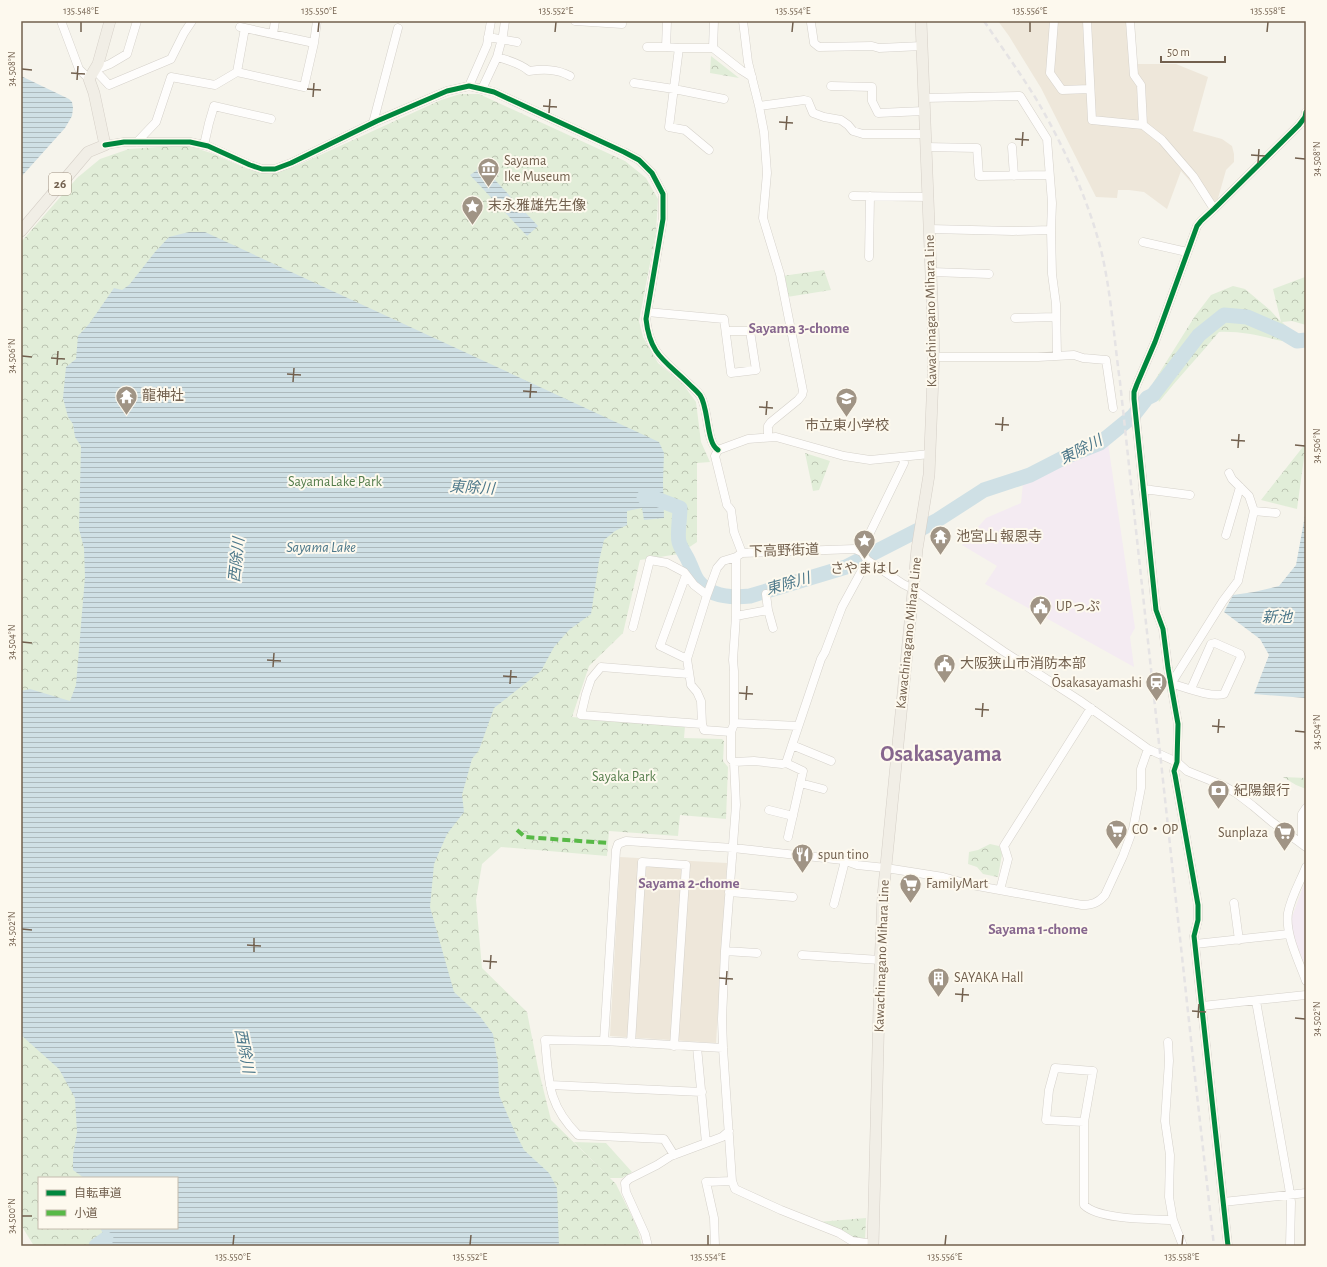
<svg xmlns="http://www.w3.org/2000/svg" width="1327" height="1267" font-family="'Alegreya Sans','Noto Sans JP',sans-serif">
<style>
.residential{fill:#eee7da}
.education{fill:#f4ebf2}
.forest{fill:url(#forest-crowns);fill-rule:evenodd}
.water{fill:url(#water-rules)}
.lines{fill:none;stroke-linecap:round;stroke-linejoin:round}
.river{stroke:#cfe0e5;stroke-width:15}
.minor-casing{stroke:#d5d1ca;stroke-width:9}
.major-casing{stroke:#d5cfc7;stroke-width:12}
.minor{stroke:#fefdfc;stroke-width:8}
.major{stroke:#f1eee6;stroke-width:11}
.rail{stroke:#e5e3e4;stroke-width:2.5;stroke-dasharray:6 4;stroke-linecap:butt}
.quiet{stroke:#58b947;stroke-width:4;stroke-dasharray:8 4;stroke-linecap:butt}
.cycleway-casing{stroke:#fdf9ee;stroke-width:8}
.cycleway{stroke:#00873e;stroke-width:5}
.ticks{fill:none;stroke:#72604e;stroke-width:1.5}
.labels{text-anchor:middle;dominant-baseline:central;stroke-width:4;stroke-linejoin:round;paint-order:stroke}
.shield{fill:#fdf9ee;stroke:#9c8e7e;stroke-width:1}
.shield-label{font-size:13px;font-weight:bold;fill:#72604e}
.poi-label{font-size:14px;fill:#72604e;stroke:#fdf9ee;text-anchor:start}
.street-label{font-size:14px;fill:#72604e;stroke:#fdf9ee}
.park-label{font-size:14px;fill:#537c4a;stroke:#fdf9ee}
.neighbourhood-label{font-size:15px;font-weight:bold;fill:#86668e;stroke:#fdf9ee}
.water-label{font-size:15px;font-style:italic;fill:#4d788a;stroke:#fdf9ee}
.town-label{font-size:22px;font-weight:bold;fill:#86668e;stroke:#fdf9ee}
.neatline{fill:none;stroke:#72604e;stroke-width:1.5}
.ticks-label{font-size:10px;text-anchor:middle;fill:#72604e}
</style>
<defs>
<pattern id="forest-crowns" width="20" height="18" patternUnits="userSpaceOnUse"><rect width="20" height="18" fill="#e1edd8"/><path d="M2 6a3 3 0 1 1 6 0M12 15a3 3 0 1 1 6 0" fill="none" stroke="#bbc3b1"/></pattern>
<pattern id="water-rules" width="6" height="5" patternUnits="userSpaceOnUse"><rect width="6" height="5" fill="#cfe0e5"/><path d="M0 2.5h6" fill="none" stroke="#acb9bc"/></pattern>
</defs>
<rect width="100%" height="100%" fill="#f6f4ec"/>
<path class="residential" d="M998,21H1134L1137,64H1176L1208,77L1193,131L1222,139L1232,146L1234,154V162L1226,170L1217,202L1209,207L1196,188L1181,171L1167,209L1144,192L1129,190H1118L1117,198L1096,197L1041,88L1009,36Z
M620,857L727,863L716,1043L610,1036Z"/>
<path class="education" d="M1108,443L1135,628L1130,637L1134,667L985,584L997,566L962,545L986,518L1021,503L1023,483L1030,482Z
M1306,879V961H1303L1293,937L1291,925L1292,917Z"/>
<path class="forest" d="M711,56L739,78L710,73Z
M460,94H479L625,161L646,178L658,199L656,232L639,321L643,337L658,363L682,383L696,402L701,442L710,462L697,463V542L679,554L640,560L623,633L589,666L572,717L685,726L684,738L722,739L724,741L723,761L728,767L726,819L680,815L678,836L609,831L607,856L501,847L482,864L476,900L482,968L527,1012L538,1068L551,1120L616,1184L637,1227L642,1246H34L21,1225V242L77,178L100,159L129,149L186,145L211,153L250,170L271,174L296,166L441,100ZM39,1178H177V1228H39Z
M824,270L831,290L787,297L782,276Z
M1305,277L1306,286V325L1292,321L1282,322L1290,330L1282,341C1261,336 1241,331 1219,332C1199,356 1178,378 1159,402L1153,383L1195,316L1211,295L1233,286L1245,289L1270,310L1281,322L1273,289Z
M1306,443L1297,509L1261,500Z
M805,453L830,461L819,490L813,491Z
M1283,777L1306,778V789L1296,785Z
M990,844L999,846L1002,854L998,877L983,874L977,867L968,864L969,852L978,850Z
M574,1142L606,1143L632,1172L622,1178H610Z
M866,1218L865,1241L854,1239L818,1222Z"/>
<path class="water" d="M21,76L69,99L72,102L73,108L72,116L65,128L21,177Z
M481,165L538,226L527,236L470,175L476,171Z
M189,232H205L659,442L664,453L663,482L664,518L644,520L642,508L627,511V525L615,531L604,540L599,561L591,614L569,630L554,647L541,671L494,708L479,750L472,759L462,795L464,812L447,834L434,864L430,907L454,992L479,1015L493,1034L498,1065L499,1095L514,1130L524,1150L549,1173L557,1188L559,1246H110L100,1228H177V1178H84L73,1170V1155L77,1132L75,1098L59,1069L21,1035V691L30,689L70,701L76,685L85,577L84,548L79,529L81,446L75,437L73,424L68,417L63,398L66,367L76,359L78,336L89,324L114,288L122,290L129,285L155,252L169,237Z
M1306,510V698L1254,694L1269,655L1260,639L1224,612L1233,595L1254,592L1279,586L1296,565Z"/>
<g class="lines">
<path class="river" d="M644,497L654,498L680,508C680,517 677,535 679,542C681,549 686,555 689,562C692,568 694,576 698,581C710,597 732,598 750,596L846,567L936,521L984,490L1030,475L1065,457L1100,443L1133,416L1147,398L1153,395L1199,335L1224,315L1247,317L1282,332L1297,341L1306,340
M96,1246L106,1239"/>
<defs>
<path id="minor" d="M61,21L79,69L89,79
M137,21L127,54L110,64L95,70L109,85L171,59L184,33L192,21
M575,21L622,24
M743,21L748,62L759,106L764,132L767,173L763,218L780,274L803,391L802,395L798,400L771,422L768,426V437
M1054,21L1050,73L1062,90L1090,89
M1087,21L1092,120L1143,125L1162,140L1193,176L1214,209
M1130,21L1134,75L1141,85L1143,125
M811,23L814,43L819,47L872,46L879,48L922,46
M240,27L314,43
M273,34L275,21
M488,37L517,42
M647,47H666L667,21
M666,47L679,48L669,127L685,130L709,150
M679,48H713L741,70L752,77
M713,48L714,21
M497,57C508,60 521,64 529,71C544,69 557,69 570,76
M237,72L245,28
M634,83L674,89L724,99
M469,86L487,45L491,21
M831,86L872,87V101L878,113L924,111
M482,89L497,57L503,35L505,21
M924,98L1020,96L1047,139L1052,203L1051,230L1052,274L1056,304L1057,356
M759,106L804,100L808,101L813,113L824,117L841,120L848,125L853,131L863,134H925
M373,123L398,28
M137,142L156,122L171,77L215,85L237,72L304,87L314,43L317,21
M105,145L124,142H190L208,146L250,165L262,169H275L291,163L377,121L447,91L469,86L482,89L494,92L624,152L639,160L652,173L663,194V219L646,319C650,356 666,361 689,384C692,387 697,391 700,395C709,408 706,443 718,450
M204,145L209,123L214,106L271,119
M926,147L977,148L979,176L1049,175
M1012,147L1014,176
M853,196L929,197
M930,229L1013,231L1051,230
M1143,242L1187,252
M869,257L870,196
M932,272L989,274
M647,312L724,319L731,373L756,370L750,331H726
M1015,318L1056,317
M934,357H1038L1074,355L1083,358L1106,360L1113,408
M718,450L748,439L776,437L844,456L870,460L930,454
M718,450L715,456L727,505L731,510L734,532L742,553
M903,457L904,463L865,543L862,552L867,560L903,584L913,589L1003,651L1079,700L1137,741L1148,749L1177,762L1187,771L1222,785L1236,793L1253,806L1272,822L1306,847
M1143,489L1190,495
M1254,511L1276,513
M1226,535L1240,487
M742,553L855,549L862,552
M686,575L660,646L687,659
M766,594L768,610L773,628
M707,595L717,568L723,561L736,557
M736,616L768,610
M633,627L650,560L667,563L684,572L694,585L707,595L687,659L691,685L697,692L701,701L702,724
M689,674L601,667L591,679L586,694L581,715L702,724L704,730L731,732
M1170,681L1174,679L1223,601L1238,581L1254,511L1249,496L1232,479L1229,473
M1170,683C1184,687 1211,698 1224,694L1241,657L1240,654L1215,643L1211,644L1191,689
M734,723L798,726
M792,745L831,761
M734,762L754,761L782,764L786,763L803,771L788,837
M786,763L821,659L825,652L842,607L867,561
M800,783L823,789
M769,810L793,816
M1302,844V814L1306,808
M1306,867C1300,882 1291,897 1288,913C1285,935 1299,961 1306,981
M1000,890L1008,859L1004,846L1091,708
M729,892L793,897
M1234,903L1239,940
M834,904L845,861
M1195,944L1289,934
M725,951L757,953
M802,955L880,960
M1256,1001L1289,1187L1291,1202L1290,1246
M1202,1006L1306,995
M604,1041L616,850L618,844L626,841L733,848L843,860L857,865L886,868L943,877L972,885L1082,905C1092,905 1098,903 1105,895L1123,856L1133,829L1141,788V769L1148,749
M1168,1042L1169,1061L1165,1121L1170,1155L1169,1197L1173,1220L1183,1246
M631,1043L642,862L686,865L674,1046
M697,1047L706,1143
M550,1085L702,1092
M1084,1122L1046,1120L1049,1090L1055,1068L1093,1071L1084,1122V1205C1099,1220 1152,1219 1173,1220
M674,1155L664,1139L578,1135C547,1104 549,1081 545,1040L604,1041L723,1048
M732,1181L735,1189L781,1210L839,1233L852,1241L873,1244
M1223,1202L1306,1193
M648,1246L645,1234L626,1192L625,1183L629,1179L657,1165L671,1156L722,1137L729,1131
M715,1246L714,1218L706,1182L732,1181L723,1048L722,1019L725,951L736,805L734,762L731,759V732L734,724V671L733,660L736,616V557L742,553
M1228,1246L1194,936L1198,920V905L1175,775L1174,771L1177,762L1178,724L1168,668L1163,629L1156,610L1134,399V392L1137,384L1155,342L1197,226L1201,221L1214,209L1299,125L1305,117L1306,112"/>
<path id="major" d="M21,231L88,152L105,145L94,93L89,79L98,64L110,21
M873,1246L880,967L883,896L914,582L917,549L929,475L934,351L921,21"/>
</defs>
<use href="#minor" class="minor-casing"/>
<use href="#major" class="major-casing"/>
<use href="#minor" class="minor"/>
<use href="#major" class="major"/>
<path class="rail" d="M984,21C1002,48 1021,74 1038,102C1064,147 1088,199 1101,250C1111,291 1114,339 1120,382L1196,1086L1214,1246"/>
<path class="quiet" d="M517,830L525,837L608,843"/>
<defs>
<path id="cycleway" d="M105,145L124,142H190L208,146L250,165L262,169H275L291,163L377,121L447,91L469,86L482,89L494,92L624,152L639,160L652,173L663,194V219L646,319C650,356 666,361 689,384C692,387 697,391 700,395C709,408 706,443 718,450
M1228,1246L1194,936L1198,920V905L1175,775L1174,771L1177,762L1178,724L1168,668L1163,629L1156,610L1134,399V392L1137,384L1155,342L1197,226L1201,221L1214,209L1299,125L1305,117L1306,112"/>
</defs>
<use href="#cycleway" class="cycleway-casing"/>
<use href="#cycleway" class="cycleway"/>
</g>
<path class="ticks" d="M81,32V22M318,32L319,22M555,32L556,22M792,32L793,22M1030,32V22M1267,32L1268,22M22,69L32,70M71,73L85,74M77,80L78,66M307,89L321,90M313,97L314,83M543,106L557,107M549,113L550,99M779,122L793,123M786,130L787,116M1015,139L1029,140M1022,146L1023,132M1251,155L1265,156M1295,158L1305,159M1258,163L1259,149M22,356L32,357M51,358L65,359M57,365L58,351M287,374L301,375M293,382L294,368M523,391L537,392M530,398L531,384M759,407L773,408M766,415L767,401M995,424L1009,425M1002,431L1003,417M1231,440L1245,441M1295,445L1305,446M1238,448L1239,434M22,642L32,643M267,660L281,661M273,667L274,653M503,676L517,677M510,684L511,670M739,693L753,694M746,700L747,686M975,709L989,710M982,717L983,703M1212,726L1225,727M1295,731L1305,732M1218,733L1219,719M22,929L32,930M247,945L261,946M254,952V938M483,961L497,962M490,969L491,955M719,978L733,979M726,985L727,971M955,994L969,995M962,1002L963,988M1192,1011L1206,1012M1198,1018L1199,1004M1295,1018L1305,1019M22,1216H32M233,1245L234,1235M470,1245L471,1235M708,1245V1235M945,1245L946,1235M1182,1245L1183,1235"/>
<defs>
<symbol id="museum-pin" viewBox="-11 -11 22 30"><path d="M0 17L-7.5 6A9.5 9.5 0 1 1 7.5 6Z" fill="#a09485" stroke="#fdf9ee"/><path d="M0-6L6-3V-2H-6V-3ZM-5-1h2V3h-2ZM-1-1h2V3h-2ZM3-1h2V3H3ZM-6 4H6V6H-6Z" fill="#fff"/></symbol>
<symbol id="sight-pin" viewBox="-11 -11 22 30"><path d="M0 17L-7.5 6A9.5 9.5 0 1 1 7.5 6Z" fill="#a09485" stroke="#fdf9ee"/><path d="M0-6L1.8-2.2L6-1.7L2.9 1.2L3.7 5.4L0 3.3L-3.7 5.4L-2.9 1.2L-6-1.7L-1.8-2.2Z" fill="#fff"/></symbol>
<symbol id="temple-pin" viewBox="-11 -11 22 30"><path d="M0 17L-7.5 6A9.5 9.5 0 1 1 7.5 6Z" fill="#a09485" stroke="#fdf9ee"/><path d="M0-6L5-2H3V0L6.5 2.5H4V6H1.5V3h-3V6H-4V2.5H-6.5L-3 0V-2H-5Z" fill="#fff"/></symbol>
<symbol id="school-pin" viewBox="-11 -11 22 30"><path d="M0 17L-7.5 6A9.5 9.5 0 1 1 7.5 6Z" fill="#a09485" stroke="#fdf9ee"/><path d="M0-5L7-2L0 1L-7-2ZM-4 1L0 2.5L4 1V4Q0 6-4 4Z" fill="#fff"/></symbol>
<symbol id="civic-pin" viewBox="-11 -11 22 30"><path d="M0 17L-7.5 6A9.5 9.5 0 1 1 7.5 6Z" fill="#a09485" stroke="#fdf9ee"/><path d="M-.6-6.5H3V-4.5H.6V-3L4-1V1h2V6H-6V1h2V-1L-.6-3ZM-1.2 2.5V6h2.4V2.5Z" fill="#fff"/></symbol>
<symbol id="station-pin" viewBox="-11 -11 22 30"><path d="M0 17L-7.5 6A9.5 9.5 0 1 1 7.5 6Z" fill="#a09485" stroke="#fdf9ee"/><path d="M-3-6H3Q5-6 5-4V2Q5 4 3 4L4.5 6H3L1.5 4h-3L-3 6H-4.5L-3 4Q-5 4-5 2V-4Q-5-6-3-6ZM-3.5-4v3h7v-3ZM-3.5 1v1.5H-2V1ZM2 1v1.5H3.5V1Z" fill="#fff"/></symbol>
<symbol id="bank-pin" viewBox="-11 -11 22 30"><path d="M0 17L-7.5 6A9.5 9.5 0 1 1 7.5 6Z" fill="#a09485" stroke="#fdf9ee"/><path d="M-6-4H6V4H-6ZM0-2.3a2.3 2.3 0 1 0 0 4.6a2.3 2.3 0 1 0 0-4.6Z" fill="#fff"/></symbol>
<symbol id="supermarket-pin" viewBox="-11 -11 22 30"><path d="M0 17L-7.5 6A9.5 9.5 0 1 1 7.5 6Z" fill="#a09485" stroke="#fdf9ee"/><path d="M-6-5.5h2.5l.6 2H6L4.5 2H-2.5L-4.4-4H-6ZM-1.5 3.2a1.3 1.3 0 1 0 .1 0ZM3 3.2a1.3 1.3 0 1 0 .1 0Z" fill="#fff"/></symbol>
<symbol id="restaurant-pin" viewBox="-11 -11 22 30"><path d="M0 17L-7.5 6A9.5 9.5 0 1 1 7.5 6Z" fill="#a09485" stroke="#fdf9ee"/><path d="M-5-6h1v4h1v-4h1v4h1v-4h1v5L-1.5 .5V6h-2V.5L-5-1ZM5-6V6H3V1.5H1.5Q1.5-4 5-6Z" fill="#fff"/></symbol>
<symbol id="building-pin" viewBox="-11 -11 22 30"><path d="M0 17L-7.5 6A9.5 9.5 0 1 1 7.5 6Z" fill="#a09485" stroke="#fdf9ee"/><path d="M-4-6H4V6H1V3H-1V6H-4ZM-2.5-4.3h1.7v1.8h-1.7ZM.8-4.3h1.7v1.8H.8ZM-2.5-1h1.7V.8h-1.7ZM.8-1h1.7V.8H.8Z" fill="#fff"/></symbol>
</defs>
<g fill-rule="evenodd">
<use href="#museum-pin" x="476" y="156" width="25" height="34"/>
<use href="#sight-pin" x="460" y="194" width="25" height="34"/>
<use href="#temple-pin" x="114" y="384" width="25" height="34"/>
<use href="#school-pin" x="834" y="386" width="25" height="34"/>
<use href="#temple-pin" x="928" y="524" width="25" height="34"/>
<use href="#sight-pin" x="852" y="528" width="25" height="34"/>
<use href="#civic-pin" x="1028" y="594" width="25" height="34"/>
<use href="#civic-pin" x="932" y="652" width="25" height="34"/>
<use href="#station-pin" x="1144" y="670" width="25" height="34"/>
<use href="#bank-pin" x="1206" y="778" width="25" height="34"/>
<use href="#supermarket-pin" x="1104" y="818" width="25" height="34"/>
<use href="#supermarket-pin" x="1272" y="820" width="25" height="34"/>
<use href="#restaurant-pin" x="790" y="842" width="25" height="34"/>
<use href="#supermarket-pin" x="898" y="872" width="25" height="34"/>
<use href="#building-pin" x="926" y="966" width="25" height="34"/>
</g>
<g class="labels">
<rect class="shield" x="49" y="173" width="22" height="22" rx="3"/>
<g class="shield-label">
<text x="60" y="184">26</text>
</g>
<g class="poi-label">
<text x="504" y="161">Sayama<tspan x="504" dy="16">Ike Museum</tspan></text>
<text x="488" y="206">末永雅雄先生像</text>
<text x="142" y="396">龍神社</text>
<text x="847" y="426" text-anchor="middle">市立東小学校</text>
<text x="956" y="537">池宮山 報恩寺</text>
<text x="865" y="569" text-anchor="middle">さやまはし</text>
<text x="1056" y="607">UPっぷ</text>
<text x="960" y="664">大阪狭山市消防本部</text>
<text x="1142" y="683" text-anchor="end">Ōsakasayamashi</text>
<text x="1234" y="791">紀陽銀行</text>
<text x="1132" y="830">CO・OP</text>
<text x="1268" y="833" text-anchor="end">Sunplaza</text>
<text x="818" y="855">spun tino</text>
<text x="926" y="884">FamilyMart</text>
<text x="954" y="978">SAYAKA Hall</text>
</g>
<g class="street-label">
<text transform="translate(931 311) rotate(-91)">Kawachinagano Mihara Line</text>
<text transform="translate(784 551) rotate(-2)">下高野街道</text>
<text transform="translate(909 633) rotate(-84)">Kawachinagano Mihara Line</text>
<text transform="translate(882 956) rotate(-88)">Kawachinagano Mihara Line</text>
</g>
<g class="park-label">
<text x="335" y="482">SayamaLake Park</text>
<text x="624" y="777">Sayaka Park</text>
</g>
<g class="neighbourhood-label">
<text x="799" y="328">Sayama 3-chome</text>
<text x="689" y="883">Sayama 2-chome</text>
<text x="1038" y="929">Sayama 1-chome</text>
</g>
<g class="water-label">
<text transform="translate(1081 450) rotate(-27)">東除川</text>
<text transform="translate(472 488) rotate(3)">東除川</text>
<text x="321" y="547">Sayama Lake</text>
<text transform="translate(237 560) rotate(-84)">西除川</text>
<text transform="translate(788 584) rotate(-16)">東除川</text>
<text x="1277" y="617">新池</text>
<text transform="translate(244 1051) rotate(79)">西除川</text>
</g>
<g class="town-label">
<text x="941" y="754">Osakasayama</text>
</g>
</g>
<rect width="1327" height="1267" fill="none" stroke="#fdf9ee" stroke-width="44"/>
<rect x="38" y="1177" width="140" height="52" fill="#fdf9ee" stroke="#c5bcae"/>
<rect x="46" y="1190" width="20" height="6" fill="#00873e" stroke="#c5bcae"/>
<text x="74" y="1197" font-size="12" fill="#72604e">自転車道</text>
<rect x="46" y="1210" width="20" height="6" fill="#58b947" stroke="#c5bcae"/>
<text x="74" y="1217" font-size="12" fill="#72604e">小道</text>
<path d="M1161 56v6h64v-6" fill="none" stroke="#72604e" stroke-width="2"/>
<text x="1167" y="56" font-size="12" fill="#72604e" stroke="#fdf9ee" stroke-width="3" paint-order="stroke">50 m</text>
<rect x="22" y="22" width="1283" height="1223" class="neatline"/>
<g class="ticks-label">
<text x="81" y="14">135.548°E</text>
<text x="319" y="14">135.550°E</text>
<text x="556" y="14">135.552°E</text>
<text x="793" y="14">135.554°E</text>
<text x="1030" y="14">135.556°E</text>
<text x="1268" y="14">135.558°E</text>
<text transform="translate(11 69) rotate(-90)" y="4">34.508°N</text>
<text transform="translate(1316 159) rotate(-90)" y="4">34.508°N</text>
<text transform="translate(11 356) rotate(-90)" y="4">34.506°N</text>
<text transform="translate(1316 446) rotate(-90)" y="4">34.506°N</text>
<text transform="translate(11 642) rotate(-90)" y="4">34.504°N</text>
<text transform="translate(1316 732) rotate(-90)" y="4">34.504°N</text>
<text transform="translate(11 929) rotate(-90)" y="4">34.502°N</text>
<text transform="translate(1316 1019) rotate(-90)" y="4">34.502°N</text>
<text transform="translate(11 1216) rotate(-90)" y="4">34.500°N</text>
<text x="233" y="1260">135.550°E</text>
<text x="470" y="1260">135.552°E</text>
<text x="708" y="1260">135.554°E</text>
<text x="945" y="1260">135.556°E</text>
<text x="1182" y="1260">135.558°E</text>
</g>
</svg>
